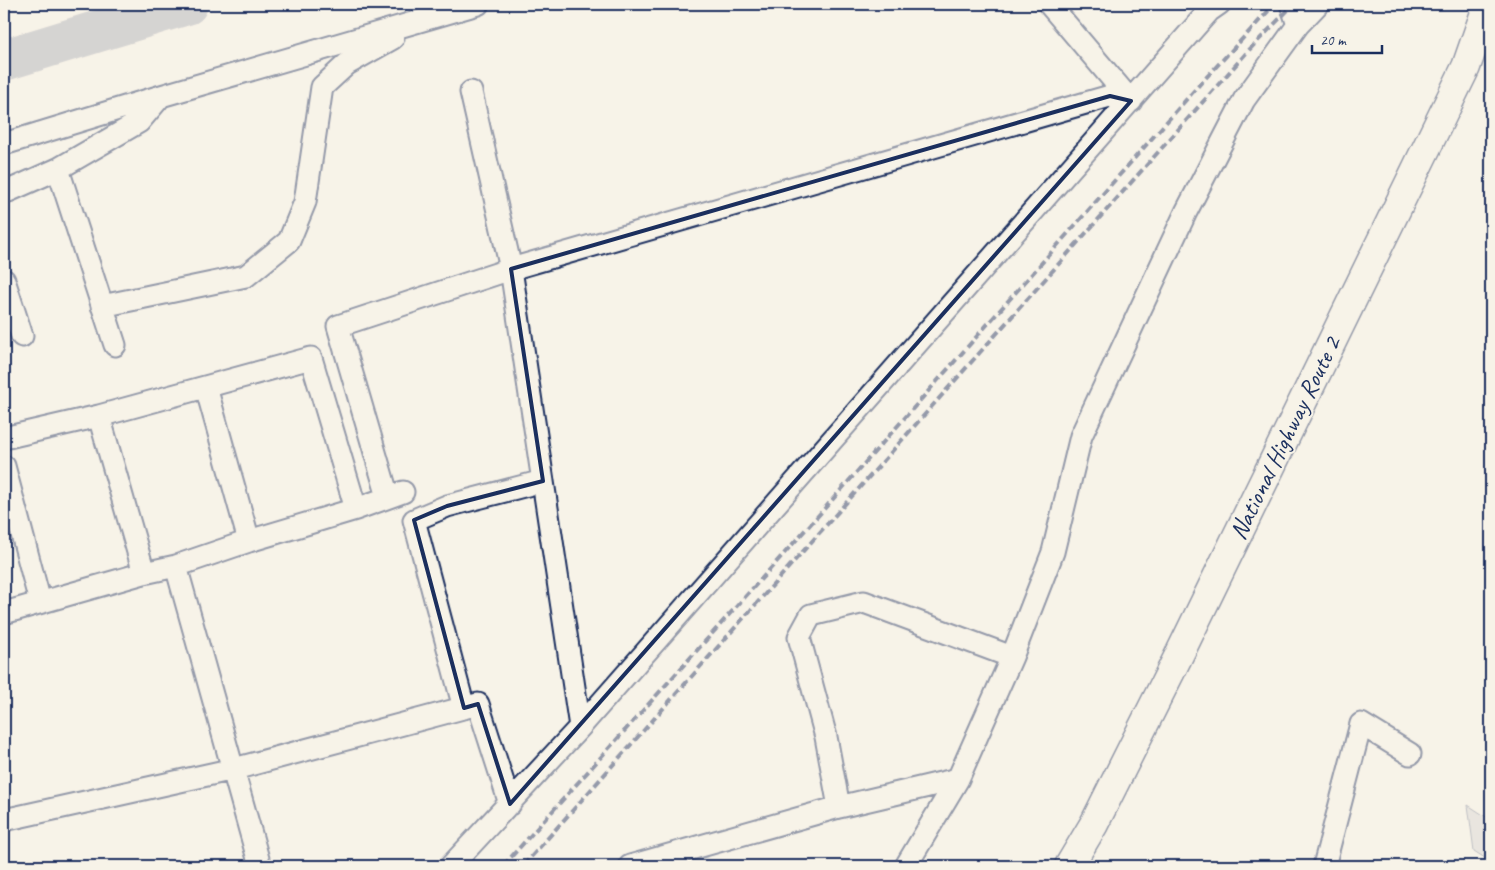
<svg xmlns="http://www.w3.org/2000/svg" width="1495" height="870" font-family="Caveat,sans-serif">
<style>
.green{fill:#d7d6d4;stroke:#798299}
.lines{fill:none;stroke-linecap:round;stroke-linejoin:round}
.river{stroke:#acb0b9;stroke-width:42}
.street-casing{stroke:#1b2f5e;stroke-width:25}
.highway-casing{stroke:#1b2f5e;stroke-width:31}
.street{stroke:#f7f3e8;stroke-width:21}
.highway{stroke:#f7f3e8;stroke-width:28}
.rail{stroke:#1b2f5e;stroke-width:4;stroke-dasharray:8 4;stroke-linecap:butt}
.marked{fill:none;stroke:#1b2f5e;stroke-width:4;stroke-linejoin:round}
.labels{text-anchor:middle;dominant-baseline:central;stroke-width:4;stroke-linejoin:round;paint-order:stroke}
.street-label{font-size:25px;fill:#1b2f5e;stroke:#f7f3e8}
</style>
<rect width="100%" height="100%" fill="#f7f3e8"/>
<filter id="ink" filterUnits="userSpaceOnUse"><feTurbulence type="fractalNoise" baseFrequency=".02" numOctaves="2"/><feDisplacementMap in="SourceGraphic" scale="10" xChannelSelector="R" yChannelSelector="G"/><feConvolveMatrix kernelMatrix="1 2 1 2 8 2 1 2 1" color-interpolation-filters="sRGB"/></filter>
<g filter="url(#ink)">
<path class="green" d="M1468,805L1491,820V862L1474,851Z"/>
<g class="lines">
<path class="river" d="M4,60L187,4"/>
<defs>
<path id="street" d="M1049,4L1131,101
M1291,4L1298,25
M471,92L511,269L580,727
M4,144L161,96L478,4
M58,169L115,345
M4,193L58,169L139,122L161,96
M4,280L22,336
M102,306L246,276L289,241L305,202L322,87L347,64L393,38
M206,387L249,541
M99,416L144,573
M4,438L99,416L311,358L356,509
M4,466L40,602
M388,497L338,326L511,269L1110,96L1131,101
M176,566L260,866
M4,613L144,573L176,566L249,541L356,509L403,492
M464,708L414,520L447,506L543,481
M839,807L826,737L799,637L811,615L864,602L1012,657
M4,820L234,769L478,704L510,804
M451,866L580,727L1209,11L1219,4
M630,866L839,807L958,779
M906,866L958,779L1012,657L1053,552L1081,436L1186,212L1244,100L1298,25L1318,4
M1324,866L1361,724L1410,754"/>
<path id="highway" d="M1069,866L1094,824L1178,657L1466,67L1488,4"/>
</defs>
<use href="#street" class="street-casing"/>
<use href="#highway" class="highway-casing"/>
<use href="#street" class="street"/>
<use href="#highway" class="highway"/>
<path class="rail" d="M503,866L825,508L1200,84L1275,4
M523,866L1249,50L1294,4"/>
</g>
</g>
<path d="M0 0H1495V870H0ZM1110,96L1131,101L510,804L478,704L464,708L414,520L447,506L543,481L511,269Z" fill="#f7f3e8" fill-opacity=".55" fill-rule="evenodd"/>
<path class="marked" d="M1110,96L1131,101L510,804L478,704L464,708L414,520L447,506L543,481L511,269Z"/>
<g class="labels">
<g class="street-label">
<text transform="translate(1285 438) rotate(-64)">National Highway Route 2</text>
</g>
</g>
<rect width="1495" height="870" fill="none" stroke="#f7f3e8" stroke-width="20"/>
<rect x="10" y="10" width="1475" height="850" fill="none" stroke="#1b2f5e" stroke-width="2" filter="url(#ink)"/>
<path d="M1312 45v8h70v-8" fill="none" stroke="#1b2f5e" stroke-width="2.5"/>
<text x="1320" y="45" font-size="15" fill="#1b2f5e" stroke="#f7f3e8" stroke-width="4" paint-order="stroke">20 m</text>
</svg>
